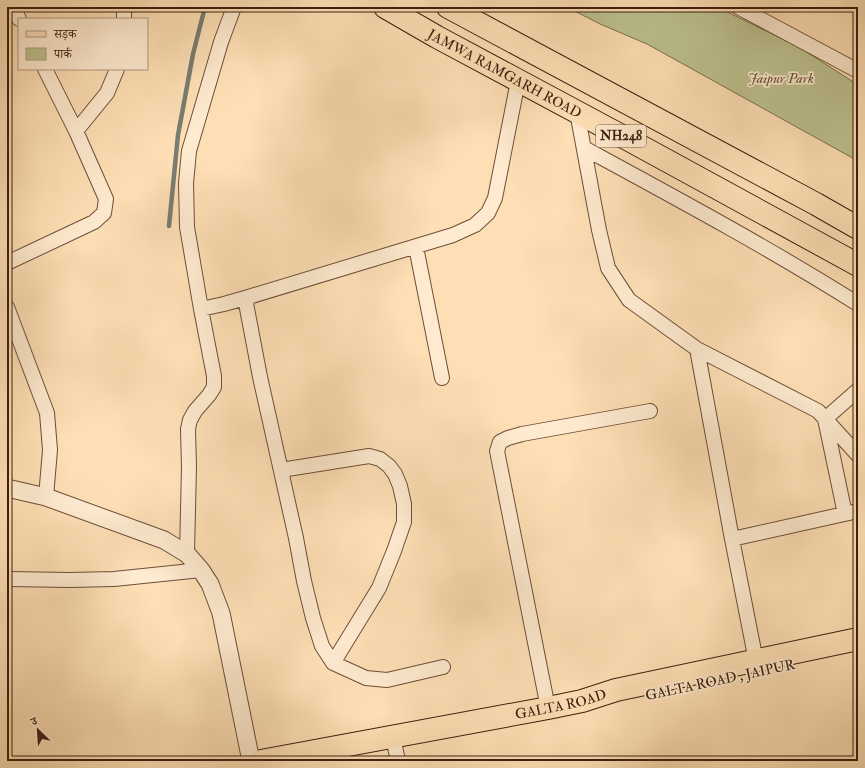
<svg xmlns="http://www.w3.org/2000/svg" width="865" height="768" font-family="'IM FELL Double Pica','Noto Serif Devanagari',serif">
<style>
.green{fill:#bdc290;stroke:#7d704f}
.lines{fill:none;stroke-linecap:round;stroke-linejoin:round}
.stream{stroke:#797d72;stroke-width:4.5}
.minor-casing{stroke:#6d4e38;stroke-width:16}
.tertiary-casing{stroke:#6d4e38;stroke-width:19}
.primary-casing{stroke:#3d1e0e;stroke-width:24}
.trunk-casing{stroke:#3d1e0e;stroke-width:24}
.minor{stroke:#feeacf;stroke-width:14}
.tertiary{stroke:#feeacf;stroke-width:17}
.primary{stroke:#fedfb5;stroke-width:22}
.trunk{stroke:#fedfb5;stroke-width:22}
.labels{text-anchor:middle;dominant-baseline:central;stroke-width:3.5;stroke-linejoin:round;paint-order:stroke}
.shield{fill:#feeacf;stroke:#775b48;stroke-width:1}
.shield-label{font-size:13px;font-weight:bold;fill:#3d1e0e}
.street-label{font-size:14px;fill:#3d1e0e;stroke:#feeacf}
.park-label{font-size:14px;font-style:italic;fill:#634f35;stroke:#feeacf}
</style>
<rect width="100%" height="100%" fill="#fedfb5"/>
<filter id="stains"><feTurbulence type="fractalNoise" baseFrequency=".005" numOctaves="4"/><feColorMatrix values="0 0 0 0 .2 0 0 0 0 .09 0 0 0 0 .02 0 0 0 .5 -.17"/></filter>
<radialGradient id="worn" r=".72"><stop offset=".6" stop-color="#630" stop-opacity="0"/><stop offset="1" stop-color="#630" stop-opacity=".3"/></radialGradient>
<path class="green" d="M567,7H717L799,47L858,85V161L647,44L600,24Z"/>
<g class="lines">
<path class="stream" d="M169,226L178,135L193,54L205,7"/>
<defs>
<path id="minor" d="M13,7L19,19
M738,7L858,71
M124,19V7
M577,112L599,230L608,268L629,300L697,349
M76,131L107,93L117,69
M584,148C676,198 769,248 858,304
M416,247L442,378
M7,263L94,222L104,213L106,199L76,131L45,69
M245,298L260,377L296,538L304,581L313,618L322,646L333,663L366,678L387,680L443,667
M7,307L47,413L50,450L46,497
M201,309L224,304L245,298L453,235L475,225L488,213L495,198L518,81
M858,455L818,411L697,349L732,539L858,511
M281,470L369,456L380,459L389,466L395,474L400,486L404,504V522L394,551L379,588L333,663
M845,514L825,419L858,390
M732,539L756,661
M187,554L189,467L188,429L190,420L195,411L209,395L214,387V376L201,309L187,227L186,183L189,151L221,42L234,7
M7,579L70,580L114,579L201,570
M548,708L497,451L500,442L508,438L522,434L650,411
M393,737L398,761"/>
<path id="tertiary" d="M7,488L46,497L164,540L187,554L201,570L210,584L221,613L251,761"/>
<g id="primary">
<path id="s1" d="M261,761L548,708L582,701L616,690L858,639"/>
</g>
<g id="trunk">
<path id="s2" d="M385,7L437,37L631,141L858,265"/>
<path d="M448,7L816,204L858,228"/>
</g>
</defs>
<use href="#minor" class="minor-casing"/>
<use href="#tertiary" class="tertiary-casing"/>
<use href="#primary" class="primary-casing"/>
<use href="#trunk" class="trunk-casing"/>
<use href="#minor" class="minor"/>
<use href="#tertiary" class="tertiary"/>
<use href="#primary" class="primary"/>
<use href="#trunk" class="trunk"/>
</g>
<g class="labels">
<rect class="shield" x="596" y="125" width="50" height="22" rx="3"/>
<g class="shield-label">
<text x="621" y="136">NH248</text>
</g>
<g class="street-label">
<text stroke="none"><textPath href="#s2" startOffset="137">JAMWA RAMGARH ROAD</textPath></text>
<text transform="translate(720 680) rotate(-12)">GALTA ROAD , JAIPUR</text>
<text stroke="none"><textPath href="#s1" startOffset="305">GALTA ROAD</textPath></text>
</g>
<g class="park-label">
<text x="781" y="78">Jaipur Park</text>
</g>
</g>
<rect width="865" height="768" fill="none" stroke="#fedfb5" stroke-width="24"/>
<rect x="8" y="8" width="849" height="752" fill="none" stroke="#3d1e0e" stroke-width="2"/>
<rect x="12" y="12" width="841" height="744" fill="none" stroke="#3d1e0e"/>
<rect x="18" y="18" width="130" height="52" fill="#feeacf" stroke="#b19882"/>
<rect x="26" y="31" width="20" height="6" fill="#fedfb5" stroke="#b19882"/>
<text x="54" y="38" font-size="12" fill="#3d1e0e">सड़क</text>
<rect x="26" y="48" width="20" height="12" fill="#bdc290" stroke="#b19882"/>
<text x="54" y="58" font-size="12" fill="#3d1e0e">पार्क</text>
<g transform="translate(38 730) rotate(335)" stroke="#feeacf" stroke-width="3" paint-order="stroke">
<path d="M0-3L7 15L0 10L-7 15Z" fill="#3d1e0e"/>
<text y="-6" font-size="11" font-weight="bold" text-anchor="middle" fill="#3d1e0e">उ</text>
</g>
<rect width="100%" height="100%" filter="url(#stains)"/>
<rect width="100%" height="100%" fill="url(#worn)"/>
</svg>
